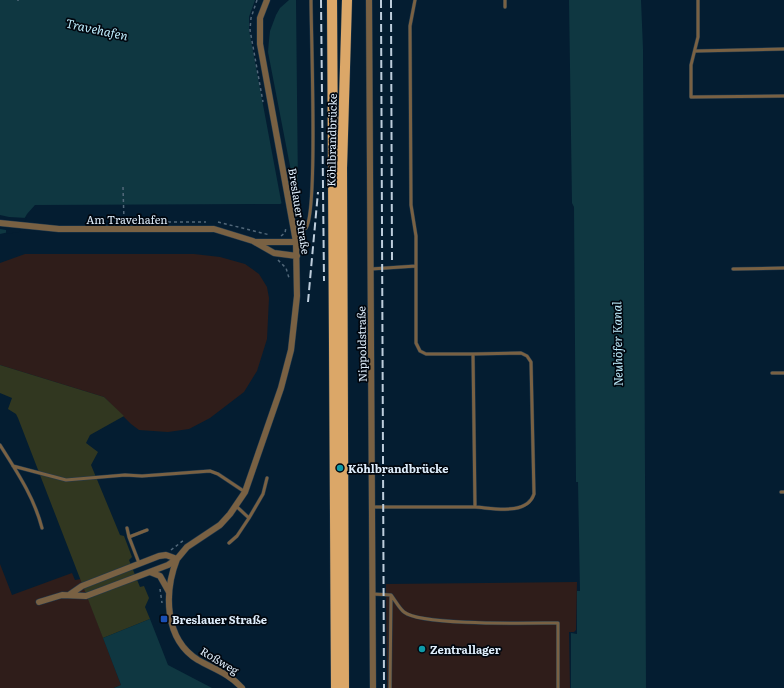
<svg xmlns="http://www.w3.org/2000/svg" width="784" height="688" font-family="Literata,serif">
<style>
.industrial{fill:#2f1d1a}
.green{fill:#313720}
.water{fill:#0f3741}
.pier{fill:#041d31}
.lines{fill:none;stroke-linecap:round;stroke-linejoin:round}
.lane-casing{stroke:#233a4d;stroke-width:4}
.street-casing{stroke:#233a4d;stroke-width:7}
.primary-casing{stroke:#233a4d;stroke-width:11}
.path{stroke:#52687a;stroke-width:1.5;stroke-dasharray:3 3;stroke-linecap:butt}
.lane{stroke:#796143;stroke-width:3}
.street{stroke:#796143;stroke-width:6}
.primary{stroke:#dba768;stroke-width:10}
.rail{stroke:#becedd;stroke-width:2;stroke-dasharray:8 4;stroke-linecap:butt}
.culture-dot{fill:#0f9aa8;stroke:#01070f;stroke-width:1.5}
.transit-dot{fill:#1a4fb4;stroke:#01070f;stroke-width:1.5}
.labels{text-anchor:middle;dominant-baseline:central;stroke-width:3.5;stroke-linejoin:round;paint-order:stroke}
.street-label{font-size:11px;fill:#deedfb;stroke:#01070f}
.poi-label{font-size:11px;font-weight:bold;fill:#deedfb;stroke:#01070f;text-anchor:start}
.water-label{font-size:12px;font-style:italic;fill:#beedfd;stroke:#01070f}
</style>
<rect width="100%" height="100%" fill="#041d31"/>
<path class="industrial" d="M25,254H194L220,257L245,264L259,274L267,287L269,298L267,339L257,371L244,392L210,418L189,429L168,432L139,430L131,424L104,397L0,365V263Z
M0,564L12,595L72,573L75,580L81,579L121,685L114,688H0Z
M577,582L576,630L574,632H569L570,688H387L386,584Z"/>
<path class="green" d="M0,365L104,397L124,416L90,435L86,443L98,452L91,465L120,535L124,536L132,557L129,560L140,587L144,586L149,598L145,607L150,619L103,638L18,418L16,414L8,409L12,398L0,393Z"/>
<path class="water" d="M0,0H296L298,190L292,199L280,204L35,205L27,214L18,230L0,234Z
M569,0H641L643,49L646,688H571V633L577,634V591H580L578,482H576L574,207L572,203Z
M150,619L168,665L212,688H114L121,685L103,638Z"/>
<path class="pier" d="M255,0H289L280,8L276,15L270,31L269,40L268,52L296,197L293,201L282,206L249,30V17Z
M0,215L9,217L27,218L19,232L6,234V230L0,229Z"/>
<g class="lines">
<defs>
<path id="lane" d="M505,0V7
M698,0V37L691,65V97L784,96
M696,51L784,49
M295,232L306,228C318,212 311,33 311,0
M371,269L416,266
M733,269L784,268
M473,354L521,353L527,356L531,362L534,494C527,516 493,508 475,507
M772,373H784
M0,445C17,472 34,497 42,528
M13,466L66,480L125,475L142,476L210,471L218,474L245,492
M781,492H784
M373,507H475L473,354H426L420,351L416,343V236L411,205L410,26L415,0
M249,518L263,494L267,478
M127,528L129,537
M229,543L237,536L249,518L236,506
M139,563L129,537L147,530
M373,594L391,595C395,600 399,608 404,612C421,626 531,623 558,623V688
M390,688L391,596"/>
<path id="street" d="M369,0L373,688
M0,223L59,229H214L253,241L274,253L297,256
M255,242H296
M177,559C164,592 164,639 198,660C214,669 230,674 242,688
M150,572L160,576L169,592
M69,595L82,586L159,556L166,555L177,559
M39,602L62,595L86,596L168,565L177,559L187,547L220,525L230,514L245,492L281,388L291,350L297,296L296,242L260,44V18L267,0"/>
<path id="primary" d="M332,0L336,688
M344,688L342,168L347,0"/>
</defs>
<use href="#lane" class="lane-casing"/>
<use href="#street" class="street-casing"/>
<use href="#primary" class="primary-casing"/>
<path class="path" d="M17,0H19
M257,0L251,18L250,30L263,102
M123,187L124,221
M120,222H206
M218,222L270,235
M281,236L285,233L286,227
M278,260L286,268L289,278
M171,550L184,540
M160,589L162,603"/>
<use href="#lane" class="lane"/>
<use href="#street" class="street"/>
<use href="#primary" class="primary"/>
<path class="rail" d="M321,0L324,281
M381,0L384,688
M391,0L392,262
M308,302L318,192"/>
</g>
<g class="culture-dot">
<circle cx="340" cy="468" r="4"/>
<circle cx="422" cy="649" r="4"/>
</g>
<rect class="transit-dot" x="160" y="615" width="8" height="8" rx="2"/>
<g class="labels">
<g class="street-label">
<text transform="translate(331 140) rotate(-89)">Köhlbrandbrücke</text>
<text transform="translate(300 211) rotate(81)">Breslauer Straße</text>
<text x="127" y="219">Am Travehafen</text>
<text transform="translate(361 344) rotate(-91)">Nippoldstraße</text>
<text transform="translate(220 660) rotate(31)">Roßweg</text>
</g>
<g class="poi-label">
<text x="348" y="468">Köhlbrandbrücke</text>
<text x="172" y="619">Breslauer Straße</text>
<text x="430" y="649">Zentrallager</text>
</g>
<g class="water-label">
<text transform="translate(97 29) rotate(12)">Travehafen</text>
<text transform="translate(617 344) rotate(-91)">Neuhöfer Kanal</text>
</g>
</g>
</svg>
